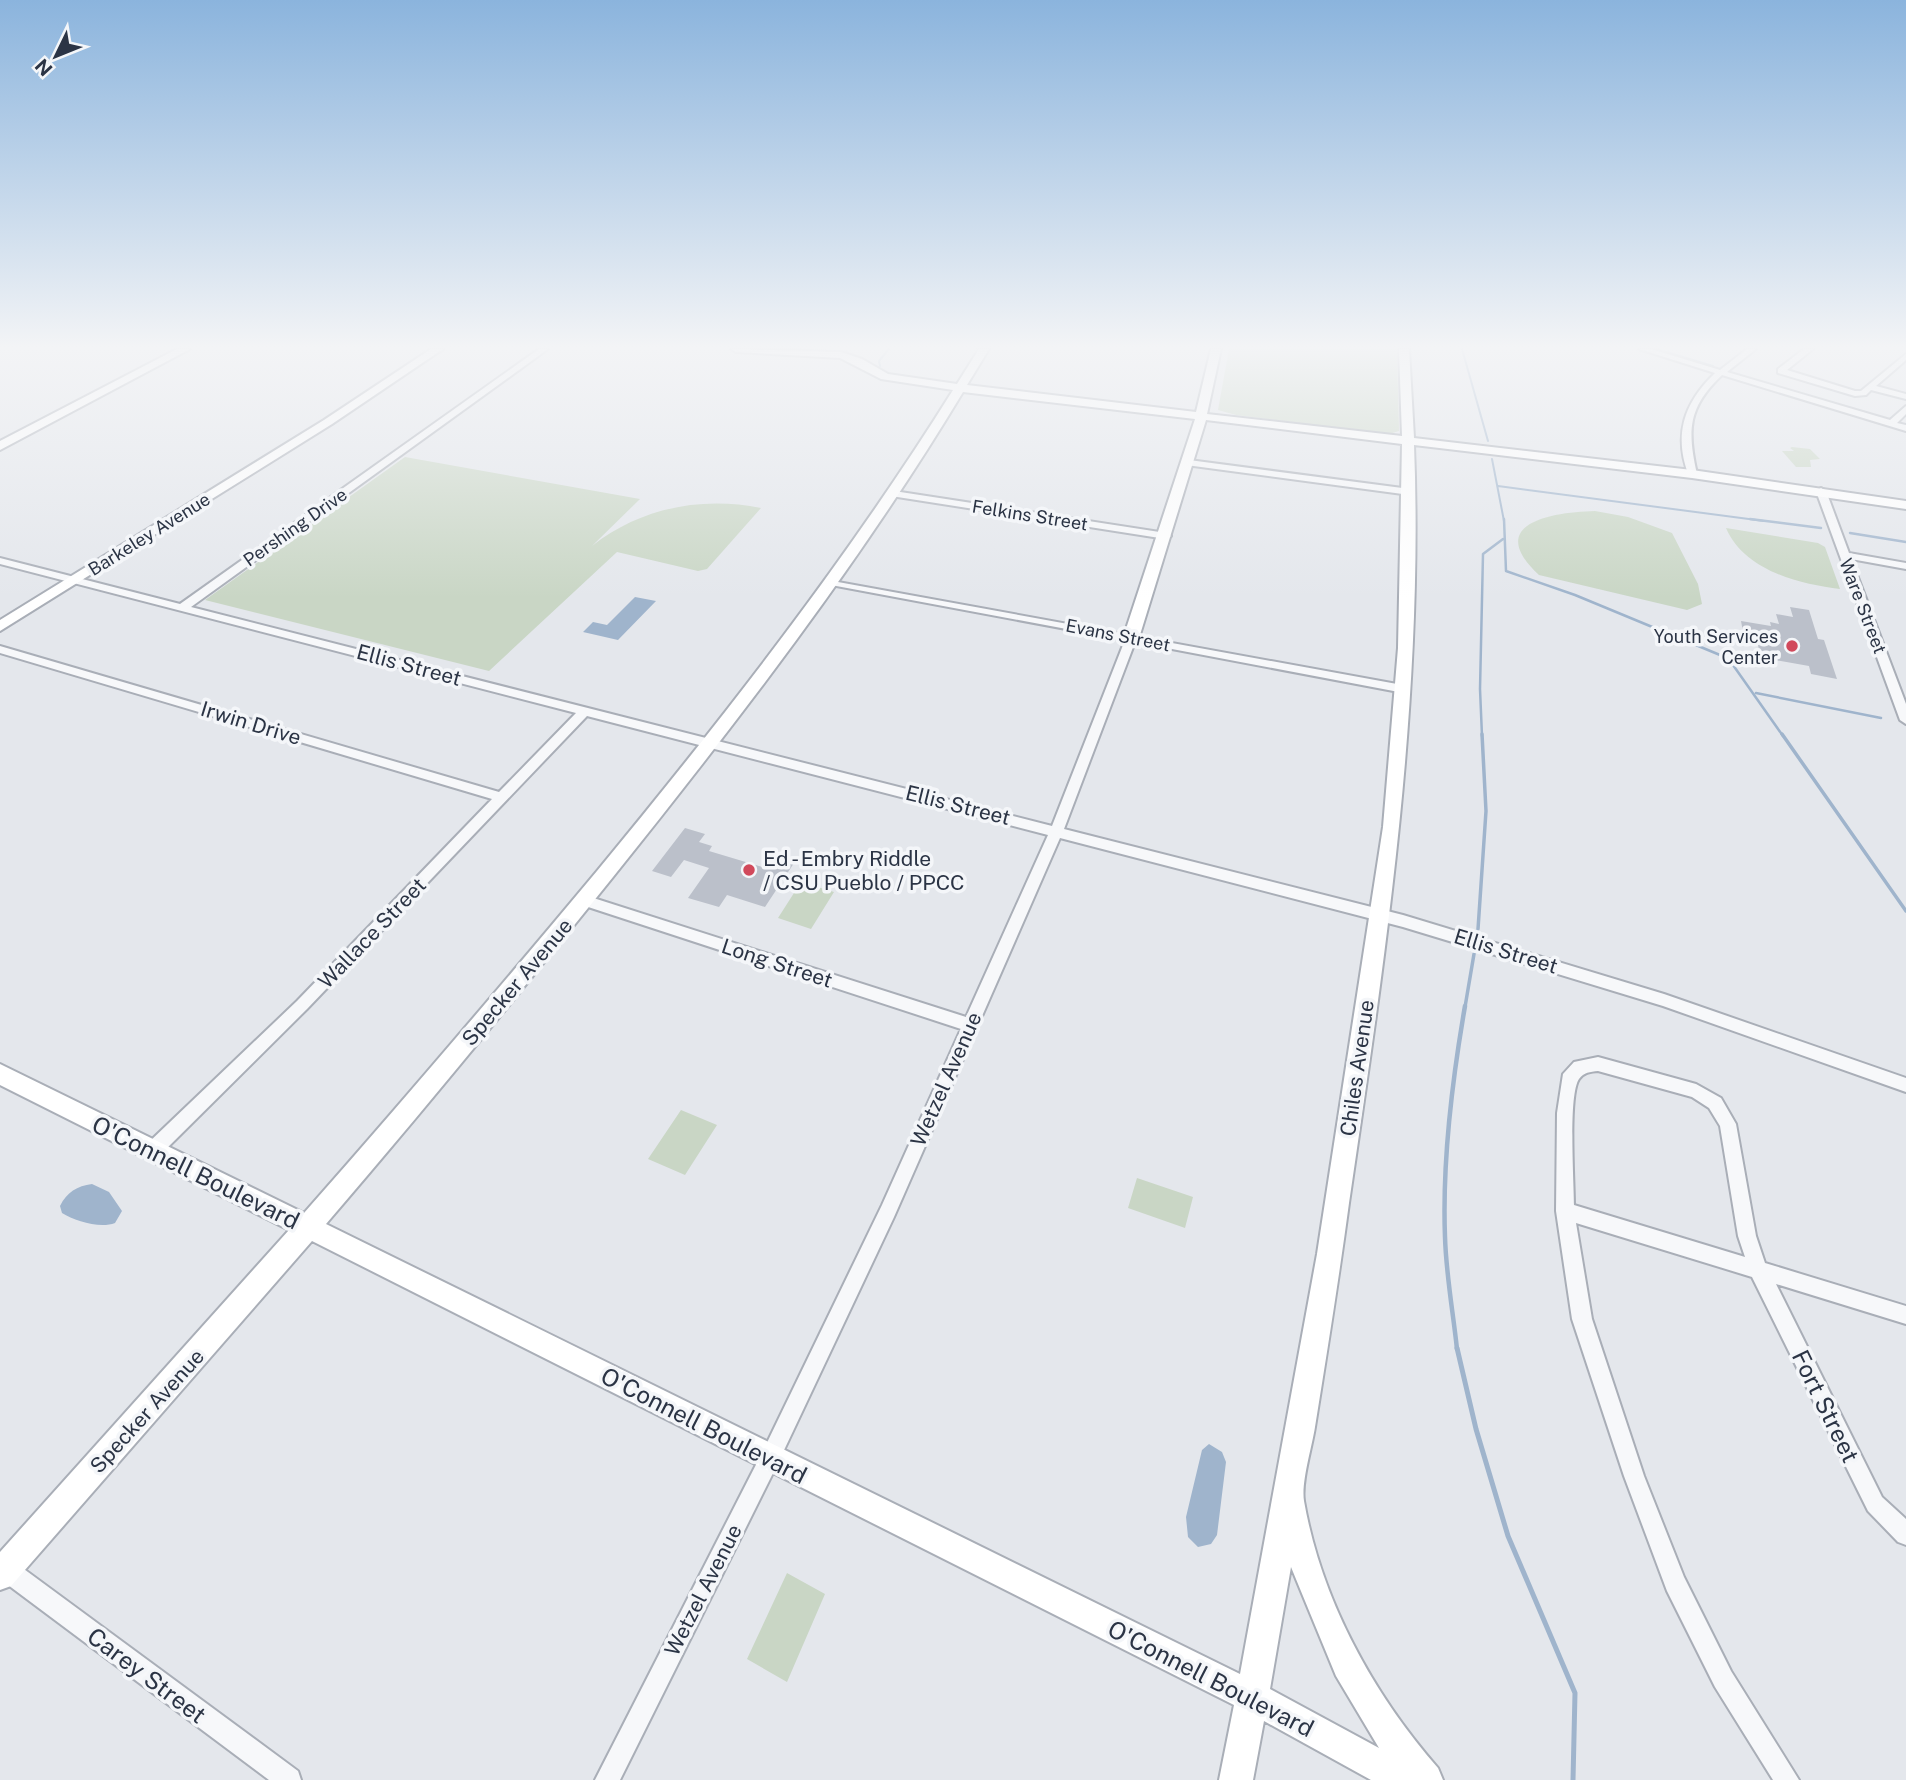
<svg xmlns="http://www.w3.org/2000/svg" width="1906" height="1780" font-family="'Public Sans',sans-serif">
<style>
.green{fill:#c9d6c5}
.water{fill:#9fb4cc}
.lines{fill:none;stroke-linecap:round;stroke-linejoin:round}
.stream-far4{stroke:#9fb4cc;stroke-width:2}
.stream-far3{stroke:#9fb4cc;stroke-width:2.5}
.stream-far2{stroke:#9fb4cc;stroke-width:3.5}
.stream-far1{stroke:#9fb4cc;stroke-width:4.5}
.stream{stroke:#9fb4cc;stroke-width:5}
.building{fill:#bbc0ca}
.street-casing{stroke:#a9aeb7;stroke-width:4}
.secondary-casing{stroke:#a9aeb7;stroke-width:4}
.street{fill:#f7f8fa;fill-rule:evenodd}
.secondary{fill:#fff;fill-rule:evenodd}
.poi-dot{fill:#d1495b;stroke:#f4f6f9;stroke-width:2.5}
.labels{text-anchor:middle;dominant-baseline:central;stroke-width:7;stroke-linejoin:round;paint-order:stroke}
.far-street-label{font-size:18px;fill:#2b3445;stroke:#f4f6f9}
.far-poi-label{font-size:18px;fill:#2b3445;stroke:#f4f6f9;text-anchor:end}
.street-label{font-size:21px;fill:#2b3445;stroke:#f4f6f9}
.poi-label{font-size:21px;fill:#2b3445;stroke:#f4f6f9;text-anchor:start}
.near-street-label{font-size:24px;fill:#2b3445;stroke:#f4f6f9}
</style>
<rect width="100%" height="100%" fill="#e4e7ec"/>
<path class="green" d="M1229,349H1397L1399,431L1389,434L1236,415L1218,410Z
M1792,447L1810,449L1820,459L1810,460L1811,467H1796L1782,451H1794L1790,448Z
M405,457L640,499L592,546C640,508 701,496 761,508L707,569L698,571L617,552L489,671L205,600Z
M1595,511L1628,517L1672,533L1698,584L1702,604L1687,610L1539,575C1483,523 1553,512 1595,511Z
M1726,528L1818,543L1825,547L1840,589C1798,584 1744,570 1726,528Z
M801,882L834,892L811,929L778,918Z
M681,1110L717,1125L685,1175L648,1159Z
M1137,1178L1193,1197L1185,1228L1128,1208Z
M787,1573L825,1594L787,1682L747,1659Z"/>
<path class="water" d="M635,597L656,601L618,640L583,632L593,622L607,625Z
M92,1184L109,1192L122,1211L115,1223C100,1229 75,1221 62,1213L60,1206C67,1192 77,1186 92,1184Z
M1209,1444L1222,1452L1226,1462L1217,1535L1211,1544L1198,1547L1188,1537L1186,1517L1202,1450Z"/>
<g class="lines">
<path class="stream-far4" d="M1462,349L1488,441
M1656,349L1713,366
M880,366L879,361L889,349
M1492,459L1504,521
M1498,486L1764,521"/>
<path class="stream-far3" d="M1504,519L1506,571L1575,595L1720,655L1733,665L1783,736
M1750,519L1821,528
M1850,533L1906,542
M1756,693L1881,718
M1482,736L1480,689L1483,554L1503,539"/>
<path class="stream-far2" d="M1782,734L1906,911
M1478,929L1486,811L1482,734
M1465,1007L1474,954"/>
<path class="stream-far1" d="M1457,1349C1453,1312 1446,1274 1445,1237C1442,1160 1452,1081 1465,1006"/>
<path class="stream" d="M1457,1348L1476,1429L1508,1536L1575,1693L1573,1780"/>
</g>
<path class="building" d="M1790,607L1809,610L1818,639L1824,640L1837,679L1811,674L1809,666L1769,659L1768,654L1760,653L1755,634L1743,632L1741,621L1771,626L1770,622L1779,624L1776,614L1793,617Z
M685,828L705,834L699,842L712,846L709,851L766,868L775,854L796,860L765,907L727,895L719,907L688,898L709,868L684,860L671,877L652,871Z"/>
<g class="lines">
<defs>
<path id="street" d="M539,349H548L191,607L1052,826L1125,640L831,585L826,582L827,580L1408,686L1410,689L1404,693L1135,642L1064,829L1403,915L1664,994L1906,1078V1092L1663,1006L1403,927L1060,838L894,1217L777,1465L620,1780H595L763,1451L882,1205L961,1029L579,904L577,900L579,896L584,895L966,1017L1048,835L587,716L307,1009L159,1156L153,1158L147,1156L144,1150L147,1144L297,1001L492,799L0,653V646L499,792L576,713L0,564V558L180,604Z
M1639,349H1651L1720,370L1747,349H1756L1727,372L1890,420L1906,406V414L1897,423L1906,425V431L1722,375C1688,407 1687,430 1697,474L1689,476C1673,435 1684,403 1715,373Z
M1804,349H1813L1787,370L1855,391H1861L1906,354V360L1876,386L1906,394V399L1871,390L1866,395L1855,396L1778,373V369Z
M1189,460L1410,489L1415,492L1410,495L1186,465V461Z
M1821,488L1826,491L1849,553L1906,563V569L1851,559L1906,704V724L1900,720L1816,491Z
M894,491L1166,533L1171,536L1166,539L891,496V492Z
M1598,1057L1696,1084L1721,1098L1736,1124L1756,1236L1765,1263L1906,1306V1324L1776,1284L1882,1497L1906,1519V1545L1898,1542L1868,1511L1752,1277L1576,1223L1592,1319L1644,1476L1684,1577L1731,1671L1799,1780H1773L1715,1687L1667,1591L1624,1476L1572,1319L1556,1211L1557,1113L1563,1074L1574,1062ZM1598,1071L1692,1097L1709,1108L1720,1126L1738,1236L1745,1257L1574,1205C1574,1182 1568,1095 1579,1079C1584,1072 1590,1072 1598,1071Z
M5,1558L13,1561L298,1771L301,1780H269L0,1579V1560Z"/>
<path id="secondary" d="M177,349H190L0,450V441Z
M431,349H443L332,424L0,631V620L324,420Z
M731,349L841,352L862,359L888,374L957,384L979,349H989L967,385L1196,412L1211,349H1221L1207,414L1402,436L1399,349H1409L1414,438L1692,470L1906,501V509L1692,478L1414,445C1424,700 1386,951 1349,1203C1339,1278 1327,1352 1315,1427C1312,1447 1301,1482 1304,1501C1321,1599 1373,1694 1438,1768L1443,1780H1371L1264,1721L1253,1780H1219L1234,1705L312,1241L11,1586L0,1590V1552L289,1230L0,1085V1064L304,1213C403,1101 501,986 597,871C724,717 847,560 953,390L881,379L840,358L736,352ZM963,392L1195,419L1123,638L1131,643L1139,638L1206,420L1402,444L1398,648L1383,827L1317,1254L1240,1674L326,1224C424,1110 519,994 613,877C738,721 860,563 963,392ZM1291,1567L1336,1676L1379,1748L1270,1689Z"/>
</defs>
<use href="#street" class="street-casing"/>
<use href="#secondary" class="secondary-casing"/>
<use href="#street" class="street"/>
<use href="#secondary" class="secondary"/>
</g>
<linearGradient id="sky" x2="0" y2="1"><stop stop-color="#8bb4dd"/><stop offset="0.58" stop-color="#f3f4f6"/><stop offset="1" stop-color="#f3f4f6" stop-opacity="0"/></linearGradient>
<rect width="1906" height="598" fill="url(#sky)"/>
<g class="poi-dot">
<circle cx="1792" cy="646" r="7"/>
<circle cx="749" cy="870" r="7"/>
</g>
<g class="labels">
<g class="far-street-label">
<text transform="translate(1030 515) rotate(9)">Felkins Street</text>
<text transform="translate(295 527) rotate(-35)">Pershing Drive</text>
<text transform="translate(149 534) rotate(-32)">Barkeley Avenue</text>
<text transform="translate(1863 606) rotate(69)">Ware Street</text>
<text transform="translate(1118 635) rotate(11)">Evans Street</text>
</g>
<g class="far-poi-label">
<text x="1778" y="636">Youth Services<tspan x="1778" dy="21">Center</tspan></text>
</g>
<g class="street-label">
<text transform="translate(409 665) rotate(15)">Ellis Street</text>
<text transform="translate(251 723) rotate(17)">Irwin Drive</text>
<text transform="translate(958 805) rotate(14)">Ellis Street</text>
<text transform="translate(372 933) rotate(-46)">Wallace Street</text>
<text transform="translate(1506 951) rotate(17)">Ellis Street</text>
<text transform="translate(777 963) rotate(18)">Long Street</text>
<text transform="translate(517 982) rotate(-50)">Specker Avenue</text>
<text transform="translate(1357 1068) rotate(-82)">Chiles Avenue</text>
<text transform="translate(946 1079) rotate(-66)">Wetzel Avenue</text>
<text transform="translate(147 1411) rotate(-48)">Specker Avenue</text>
<text transform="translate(703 1590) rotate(-63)">Wetzel Avenue</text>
</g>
<g class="poi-label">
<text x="763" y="858">Ed - Embry Riddle<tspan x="763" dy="24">/ CSU Pueblo / PPCC</tspan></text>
</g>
<g class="near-street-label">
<text transform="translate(196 1172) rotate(26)">O'Connell Boulevard</text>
<text transform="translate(1826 1406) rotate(64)">Fort Street</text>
<text transform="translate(704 1425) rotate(27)">O'Connell Boulevard</text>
<text transform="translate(147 1675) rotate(37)">Carey Street</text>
<text transform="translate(1211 1678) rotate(27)">O'Connell Boulevard</text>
</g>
</g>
<g transform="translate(56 56) rotate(227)" stroke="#f4f6f9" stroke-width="5" paint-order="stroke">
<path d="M0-5L12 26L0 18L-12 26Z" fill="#2b3445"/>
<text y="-10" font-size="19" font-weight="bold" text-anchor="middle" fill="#2b3445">N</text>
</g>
</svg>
